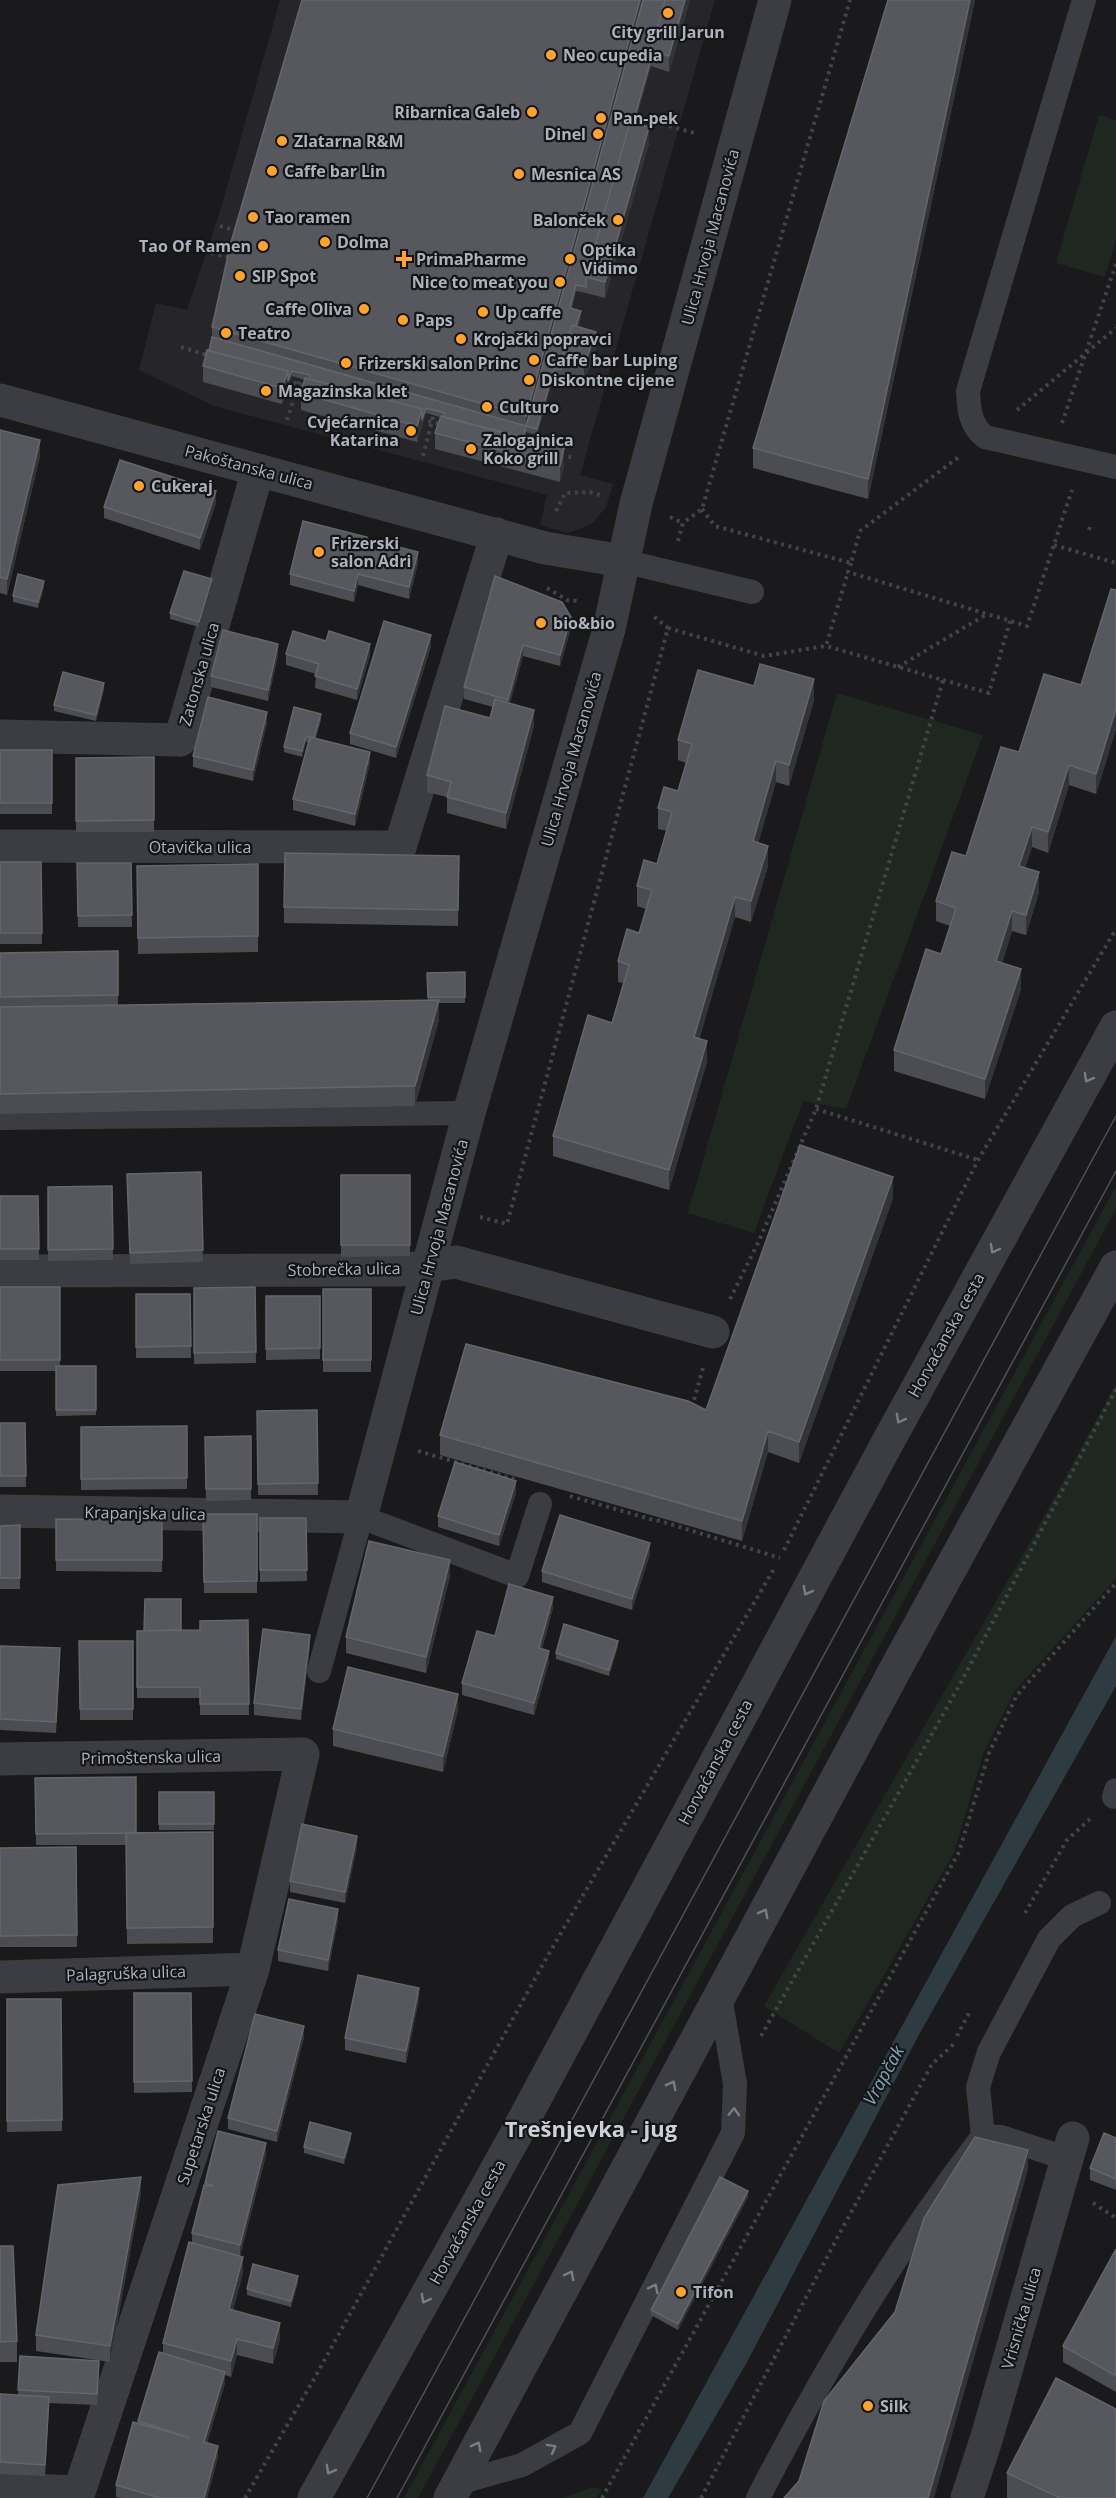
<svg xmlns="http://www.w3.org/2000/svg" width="1116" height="2498" font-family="'Open Sans',sans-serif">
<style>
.built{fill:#26262a}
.green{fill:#1f2820}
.water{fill:#2e3c42}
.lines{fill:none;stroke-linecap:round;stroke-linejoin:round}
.path{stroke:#414449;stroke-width:4;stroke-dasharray:3 4.5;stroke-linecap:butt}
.service{stroke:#3b3d42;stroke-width:24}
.pedestrian{stroke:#3b3d42;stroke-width:33}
.minor{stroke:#3b3d42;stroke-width:33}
.tertiary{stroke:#3b3d42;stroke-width:33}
.tram{stroke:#4e5157;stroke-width:1.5}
.wall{fill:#4b4d52}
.shaded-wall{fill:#333438}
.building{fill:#56585e;stroke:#63666c;stroke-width:1.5}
.oneway{stroke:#797e86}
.poi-dot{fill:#ffa330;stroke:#151518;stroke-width:2}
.labels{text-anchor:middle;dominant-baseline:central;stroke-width:4.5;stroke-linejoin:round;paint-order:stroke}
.poi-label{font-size:16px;font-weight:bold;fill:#acb3bd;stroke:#151518;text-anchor:start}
.street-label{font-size:16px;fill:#acb3bd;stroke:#151518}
.water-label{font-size:18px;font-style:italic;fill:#81a5ba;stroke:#151518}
.district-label{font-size:22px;font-weight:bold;fill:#cdd1d9;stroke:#151518}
</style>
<rect width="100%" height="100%" fill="#1a1a1d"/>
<path class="built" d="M280,0H715L580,475L613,484L606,507L592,524L568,533L540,525L547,495L214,406L139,370L156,303L187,310L220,211Z"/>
<path class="green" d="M1099,115L1116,120V240L1105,277L1056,263Z
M837,693L983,735L846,1109L803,1101L754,1233L688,1213Z
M1116,1186V1209L418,2498H404Z
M1116,1384V1578L1014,1692L983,1754L954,1853L839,2053L764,2006L1030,1542Z
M592,2487L602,2489L597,2498H563Z"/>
<path class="water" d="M1116,1636V1686L921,2031L747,2362L668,2498H643Z"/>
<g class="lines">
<path class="path" d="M633,116L698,134
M220,226L238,231
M211,253L231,258
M591,334L608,339
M181,347L210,356
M286,380L307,387
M1017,410L1116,328
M421,419L443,425
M287,420L301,375
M1062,423L1116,264
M561,455L575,458
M423,456L434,413
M702,509L715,526L851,563L860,531L960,456
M556,511L565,493L590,492L600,495
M670,517L683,523
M1089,530L1091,524
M678,541L683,523L702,509L850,0
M1054,545L1116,563
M851,563L848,572L1027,626L1072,490
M547,588L567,600L578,601
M668,628L764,656L826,646L848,572
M898,667L987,614
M943,680L989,693L1010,621
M816,1109L978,1160
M480,1217L507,1224L668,628L651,614
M730,1299L758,1243L816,1109L943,680L826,646
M692,1407L703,1368
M418,1451L517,1480
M570,1496L657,1521
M657,1520L780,1558
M784,1550L978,1160L1116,929
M1025,1913L1067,1840L1090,1819
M761,2036L959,1686L1116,1389
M957,2036L970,2011
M1093,2203L1116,2218
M245,2498L314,2379L547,1957L775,1567
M602,2498L959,1852L989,1753L1017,1695L1116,1583
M701,2498L836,2240L932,2064L955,2043"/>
<path class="service" d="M1084,0L968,391C969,410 970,425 985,437L1116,467
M623,561L752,592
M0,1118L469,1113
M319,1671L361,1517L517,1576L540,1504
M1114,1797L1116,1790
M983,2136L978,2087L989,2052L1049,1939L1072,1916L1099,1903
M458,2483L522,2465L580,2433L733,2133L735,2084L720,1996
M758,2498C823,2372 896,2249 983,2136L1001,2137L1065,2158"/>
<path class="pedestrian" d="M180,740L258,470"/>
<path class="minor" d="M0,400L545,548L623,561
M0,736L180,740
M0,846L400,847L497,534
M0,1271L400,1270L456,1262L713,1332
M0,1511L361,1517L469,1113L609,629L636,504L775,0
M0,1759L303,1754L253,1969L79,2492L0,2489
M0,1977L253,1969
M967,2498L986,2440L1073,2138"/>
<path class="tertiary" d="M314,2498L514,2138L890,1438L1116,1027
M450,2498L902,1657L1116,1267"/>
<path class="tram" d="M367,2498L1116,1116
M397,2498L1116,1171"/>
</g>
<path class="wall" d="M302,0H690L669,72L651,66L635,123L649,143L605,298L586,293L576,291L572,308L581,317L578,327L596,348L584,382L561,376L554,375L537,435L526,432L525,438L564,465L560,482L435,449V433L440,417L426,413L417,442L301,410V393L305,380L292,376L282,404L203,382V366L209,351L212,337V327Z
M888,0H975L868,499L753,468V448Z
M0,430L40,456L7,595L0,593Z
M216,503L200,550L104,518V507Z
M367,539L418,563L409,599L358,585L354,602L290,585V574Z
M495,576L571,628L560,666L523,656L510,703L534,726L506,829L447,813V797L427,792V775L490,718L493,707L464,699V687Z
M212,585L199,627L170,619V613Z
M44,587L38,608L13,602V596Z
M1116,590V729L1096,794L1069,785L1048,853L1032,847L1025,868L1039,892L1026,935L1012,931L1002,963L1021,989L985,1099L894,1071V1050L941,954L950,926L936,921V901L966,856L1019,752L1081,685Z
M431,646L396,758L350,744V733Z
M286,654L370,655L357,700L315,688L316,674L286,665Z
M278,655L268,701L211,687V676Z
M754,686L814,700L789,786L776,782L758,843L768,866L751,922L735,917L699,1039L707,1062L669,1190L553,1156V1136L612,1023L623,983L618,982V961L639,933L646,909L637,906V886L657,864L667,831L658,829V808L678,791L686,763L678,760V740Z
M104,689L96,721L54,711V705Z
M321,720L316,738L370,763L355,826L293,810V799L308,742H306L302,757L284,752V747Z
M267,723L253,781L193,767V756Z
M0,750H52V814H0Z
M154,757V832H76V758Z
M0,862H41L42,944H0Z
M77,863H131L132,927H78Z
M258,864V952L138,954L137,866Z
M459,872L458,926L284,923V907Z
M118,951V1005L428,1000L427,973L465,972V1003H439V1020L415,1106L0,1114V953Z
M201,1172L203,1262L130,1264L127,1185Z
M341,1175H410V1256L341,1257Z
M112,1186L113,1260L48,1261V1187Z
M0,1196H38L39,1260H0Z
M893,1198L799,1463L768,1452L742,1541L440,1455V1435L706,1410Z
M0,1287H60V1366H96V1415L56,1416V1371H0Z
M255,1287L256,1363L194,1364V1288Z
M323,1289H371V1372H323Z
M136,1294H190L191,1358H136Z
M266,1296H320V1359L266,1360Z
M317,1410L318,1495H258L257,1411Z
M0,1423H25L26,1487H0Z
M187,1426V1489L81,1490V1427Z
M251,1436V1500L206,1501L205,1437Z
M516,1493L499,1546L438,1527V1516Z
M203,1514H257V1593H204Z
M260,1518H306L307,1581L260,1582Z
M56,1519L162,1520V1572L56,1571Z
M20,1525V1589H0V1526Z
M650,1554L632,1610L542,1582V1571Z
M450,1576L426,1673L346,1653V1637Z
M553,1608L542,1649L549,1662L534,1715L462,1695V1683L495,1636Z
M248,1620L249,1715H200V1698H137V1631L200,1630Z
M79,1641H133V1720H80Z
M0,1646L60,1660L56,1733L0,1730Z
M310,1646L301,1720L254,1715V1703Z
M618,1646L609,1676L556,1659V1653Z
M458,1710L443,1772L333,1746V1729Z
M35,1778L136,1832H213V1943L127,1944L126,1845H36Z
M159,1792H214V1830H159Z
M76,1847L77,1947H0V1848Z
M357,1847L345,1903L290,1892V1881Z
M338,1920L328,1971L278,1961V1950Z
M134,1993H191L192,2092L134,2093Z
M7,1999H61L62,2131L7,2132Z
M419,1999L406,2063L345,2050V2038Z
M304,2037L277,2142L228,2129V2118Z
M1116,2138V2190L1090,2180V2168Z
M351,2139L344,2164L304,2153V2147Z
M266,2155L240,2256L243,2273L233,2310L280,2339L273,2364L237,2355L231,2377L225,2375V2383L207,2443L218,2457L207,2498H121L116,2497V2485L138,2421L163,2353V2343L192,2243V2233L205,2183Z
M141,2193L110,2362L36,2351V2335Z
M748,2197L678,2330L651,2315V2310Z
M0,2246L17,2341V2362H0Z
M1116,2249V2392L1063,2362V2346Z
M298,2282L291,2307L247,2295V2289Z
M20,2356L99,2372L97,2405L49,2403L45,2476L0,2474V2394L18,2395Z
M1007,2473L1116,2498H1007Z"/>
<path class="shaded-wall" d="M640,0H645L526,426V416Z
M685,0H690L669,72V56Z
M970,0H975L868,499V479Z
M651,60V66L591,278H589Z
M649,127V143L605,298V282Z
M576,285V291L570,313V308Z
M581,311V317L566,361Z
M596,332V348L584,382V366Z
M554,369V375L537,435V429Z
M288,371H292V376L282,404V388Z
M426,408V413L417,442V426L422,409Z
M40,440V456L7,595V579Z
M564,448V465L560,482V466Z
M216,491V503L200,550V538Z
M418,552V563L409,599V587Z
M358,574V585L354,602V591Z
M212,579V585L199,627V622Z
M44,581V587L38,608V602Z
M571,617V628L560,666V655Z
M431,635V646L396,758V747Z
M278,644V655L268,701V690Z
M370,644V655L357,700V689Z
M523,645V656L508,711V700Z
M814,679V700L789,786V765Z
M104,683V689L96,721V715Z
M1116,709V729L1096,794V774Z
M534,710V726L506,829V813Z
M267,712V723L253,781V770Z
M321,714V720L314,744V738Z
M306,736V742L302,757V751Z
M370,752V763L355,826V814Z
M776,761V782L753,861V841Z
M1069,765V785L1048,853V832Z
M1032,827V847L1019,886V866Z
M768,846V866L751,922V901Z
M1039,872V892L1026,935V915Z
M735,897V917L694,1058V1037Z
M1012,911V931L996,981V961Z
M1021,969V989L985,1099V1079Z
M439,1000V1020L415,1106V1086Z
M707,1041V1062L669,1190V1170Z
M893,1177V1198L799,1463V1442Z
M768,1431V1452L742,1541V1521Z
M516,1481V1493L499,1546V1535Z
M650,1543V1554L632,1610V1599Z
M450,1560V1576L426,1673V1657Z
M553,1597V1608L539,1659V1648Z
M310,1635V1646L301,1720V1709Z
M618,1641V1646L609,1676V1670Z
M549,1651V1662L534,1715V1703Z
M458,1694V1710L443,1772V1756Z
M357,1836V1847L345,1903V1892Z
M338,1909V1920L328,1971V1960Z
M419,1988V1999L406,2063V2051Z
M304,2026V2037L277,2142V2131Z
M351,2133V2139L344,2164V2158Z
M266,2143V2155L240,2256V2245Z
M1028,2150V2170L934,2498H928Z
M141,2177V2193L110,2362V2346Z
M748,2191V2197L678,2330V2324Z
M243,2257V2273L229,2325V2309Z
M298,2276V2282L291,2307V2301Z
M280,2323V2339L273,2364V2348Z
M237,2339V2355L231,2377V2361Z
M225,2372V2383L204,2453V2442Z
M49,2397V2408L45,2476V2465Z
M218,2446V2457L207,2498H204Z"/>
<path class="building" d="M302,0H640L526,416L212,327L231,242Z
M643,0H665L651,50V60L633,123L630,122L586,277V287L576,285L570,308L581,311L576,326L572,325L561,360V370L554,369L537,429L526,426Z
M665,0H685L669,56L651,50Z
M888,0H970L868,479L753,448Z
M630,122L649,127L605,282L586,277Z
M572,325L596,332L584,366L561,360Z
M212,337L526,426L523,438L443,417L445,413L426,408L422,420V409L309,379L310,375L292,371L288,381V371L209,351Z
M207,350L288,371L282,388L203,366Z
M305,378L422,409L417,426L301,393Z
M441,416L564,448L560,466L435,433Z
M0,430L40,440L7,579L0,577Z
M120,460L216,491L200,538L104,507Z
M303,521L367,537V539L418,552L409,587L358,574L354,591L290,574Z
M184,571L212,579L199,622L170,613Z
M18,574L44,581L38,602L13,596Z
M495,576L562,602L571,617L560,655L523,645L508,700L464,687Z
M1111,589L1116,590V709L1096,774L1069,765L1048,832L1032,827L1019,866L1039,872L1026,915L1012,911L996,961L1021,969L985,1079L894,1050L926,949L941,954L956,908L936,901L952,852L966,856L1001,747L1019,752L1044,674L1081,685Z
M384,621L431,635L396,747L350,733Z
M223,630L278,644L268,690L211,676Z
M293,631L326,641L329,631L370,644L357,689L315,676L319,664L286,654Z
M760,664L814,679L789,765L776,761L753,841L768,846L751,901L735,897L694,1037L707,1041L669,1170L553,1136L588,1015L612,1023L629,965L618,961L627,929L639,933L652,890L637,886L644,860L657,864L672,812L658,808L664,787L678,791L692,744L678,740L698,670L754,686Z
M63,672L104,683L96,715L54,705Z
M208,697L267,712L253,770L193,756Z
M495,699L534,710L506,813L447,797L451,782L427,775L445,706L490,718Z
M294,707L321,714L314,738L306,736L302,751L284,747Z
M310,737L370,752L355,814L293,799Z
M0,750H52V803H0Z
M154,757V820L76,821V758Z
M285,853L459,856L458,910L284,907Z
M0,862H41L42,933H0Z
M77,863H131L132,915L78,916Z
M258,864V936L138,938L137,866Z
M118,951V995L0,997V953Z
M465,972V997H428L427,973Z
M439,1000L415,1086L0,1094V1007Z
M800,1145L893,1177L799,1442L768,1431L742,1521L440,1435L466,1344L688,1401L706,1410Z
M201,1172L203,1250L130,1253L127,1174Z
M341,1175H410V1245H341Z
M112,1186L113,1249L48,1250V1187Z
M0,1196H38L39,1249H0Z
M0,1287H60V1360H0Z
M255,1287L256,1352L194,1353V1288Z
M323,1289H371V1360H323Z
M136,1294H190L191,1346L136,1347Z
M266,1296H320V1348L266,1349Z
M56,1366H96V1410H56Z
M317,1410L318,1483L258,1484L257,1411Z
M0,1423H25L26,1476H0Z
M187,1426V1478L81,1479V1427Z
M251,1436V1489H206L205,1437Z
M455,1462L516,1481L499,1535L438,1516Z
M203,1514H257V1581L204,1582Z
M560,1515L650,1543L632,1599L542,1571Z
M260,1518H306L307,1570H260Z
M56,1519L162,1520V1560H56Z
M20,1525V1578H0V1526Z
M369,1541L450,1560L426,1657L346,1637Z
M509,1584L553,1597L539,1648L549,1651L534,1703L462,1683L477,1631L495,1636Z
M145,1599H181V1630L144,1631Z
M248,1620L249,1704H200V1687H137V1631L200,1630V1621Z
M564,1624L618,1641L609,1670L556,1653Z
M263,1629L310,1635L301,1709L254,1703Z
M79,1641H133V1709H80Z
M0,1646L60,1648L56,1722L0,1719Z
M348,1667L458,1694L443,1756L333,1729Z
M136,1777V1832L126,1833L36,1834L35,1778Z
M159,1792H214V1824H159Z
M302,1824L357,1836L345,1892L290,1881Z
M213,1832V1927L127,1928L126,1833Z
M76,1847L77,1935L0,1936V1848Z
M289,1899L338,1909L328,1960L278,1950Z
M358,1975L419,1988L406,2051L345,2038Z
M134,1993H191L192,2081L134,2082Z
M7,1999H61L62,2120L7,2121Z
M255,2014L304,2026L277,2131L228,2118Z
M310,2122L351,2133L344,2158L304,2147Z
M218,2131L266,2143L240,2245L192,2233L204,2185L214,2186L205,2183Z
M1104,2133L1116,2138V2179L1090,2168Z
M975,2137L1028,2150L928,2498H784L799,2481L824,2401L895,2312L924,2218Z
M141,2177L110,2346L36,2335L58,2185Z
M720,2177L748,2191L678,2324L651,2310Z
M189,2242L243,2257L229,2309L280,2323L273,2348L237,2339L231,2361L163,2343Z
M0,2246H13L17,2341L0,2342Z
M1116,2249V2376L1063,2346Z
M253,2264L298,2276L291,2301L247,2289Z
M159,2352L225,2372L204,2442L218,2446L204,2498H160L116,2485L133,2422L190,2438L138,2421Z
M20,2356L99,2361L97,2394L18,2390Z
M1056,2378L1116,2409V2498H1060L1007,2473Z
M0,2394L49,2397L45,2465L0,2462Z"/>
<defs><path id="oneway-chevron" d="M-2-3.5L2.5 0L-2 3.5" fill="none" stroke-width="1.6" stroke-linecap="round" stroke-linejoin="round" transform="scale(1.5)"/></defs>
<g class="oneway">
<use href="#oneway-chevron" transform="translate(1088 1078) rotate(119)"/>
<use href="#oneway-chevron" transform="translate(994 1249) rotate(119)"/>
<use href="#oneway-chevron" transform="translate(900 1419) rotate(119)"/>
<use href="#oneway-chevron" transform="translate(807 1591) rotate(118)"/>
<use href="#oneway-chevron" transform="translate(764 1913) rotate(-62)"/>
<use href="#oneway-chevron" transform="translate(672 2085) rotate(-62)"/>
<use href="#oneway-chevron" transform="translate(734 2112) rotate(-88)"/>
<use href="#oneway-chevron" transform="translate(570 2275) rotate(-62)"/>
<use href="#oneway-chevron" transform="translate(654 2288) rotate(-63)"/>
<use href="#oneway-chevron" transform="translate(425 2299) rotate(119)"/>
<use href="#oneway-chevron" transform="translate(477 2446) rotate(-62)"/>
<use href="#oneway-chevron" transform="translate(552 2448) rotate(-29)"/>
<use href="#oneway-chevron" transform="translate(330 2470) rotate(119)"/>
</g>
<g class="poi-dot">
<circle cx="668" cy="13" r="6"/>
<circle cx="551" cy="55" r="6"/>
<circle cx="532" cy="112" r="6"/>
<circle cx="601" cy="118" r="6"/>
<circle cx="598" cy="134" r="6"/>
<circle cx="282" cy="141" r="6"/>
<circle cx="272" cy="171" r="6"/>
<circle cx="519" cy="174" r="6"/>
<circle cx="253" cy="217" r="6"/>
<circle cx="618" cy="220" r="6"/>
<circle cx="325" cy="242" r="6"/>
<circle cx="263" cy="246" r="6"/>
<path d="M401 250h6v6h6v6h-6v6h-6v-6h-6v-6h6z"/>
<circle cx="570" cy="259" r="6"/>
<circle cx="240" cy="276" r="6"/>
<circle cx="560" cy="282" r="6"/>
<circle cx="364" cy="309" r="6"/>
<circle cx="483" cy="312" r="6"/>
<circle cx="403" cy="320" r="6"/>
<circle cx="226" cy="333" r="6"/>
<circle cx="461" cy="339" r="6"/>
<circle cx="534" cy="360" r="6"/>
<circle cx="346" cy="363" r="6"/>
<circle cx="529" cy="380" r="6"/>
<circle cx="266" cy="391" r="6"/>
<circle cx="487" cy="407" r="6"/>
<circle cx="411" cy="431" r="6"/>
<circle cx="471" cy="449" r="6"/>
<circle cx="139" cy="486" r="6"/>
<circle cx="319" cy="552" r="6"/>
<circle cx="541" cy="623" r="6"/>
<circle cx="681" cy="2292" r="6"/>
<circle cx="868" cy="2406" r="6"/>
</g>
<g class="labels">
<g class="poi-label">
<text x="668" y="32" text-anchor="middle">City grill Jarun</text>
<text x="563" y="55">Neo cupedia</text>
<text x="520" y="112" text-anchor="end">Ribarnica Galeb</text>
<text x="613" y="118">Pan-pek</text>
<text x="586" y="134" text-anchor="end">Dinel</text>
<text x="294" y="141">Zlatarna R&amp;M</text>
<text x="284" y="171">Caffe bar Lin</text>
<text x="531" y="174">Mesnica AS</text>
<text x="265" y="217">Tao ramen</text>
<text x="606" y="220" text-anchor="end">Balonček</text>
<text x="337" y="242">Dolma</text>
<text x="251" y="246" text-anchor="end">Tao Of Ramen</text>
<text x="582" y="250">Optika<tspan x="582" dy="18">Vidimo</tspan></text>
<text x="416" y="259">PrimaPharme</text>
<text x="252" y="276">SIP Spot</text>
<text x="548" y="282" text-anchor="end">Nice to meat you</text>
<text x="352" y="309" text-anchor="end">Caffe Oliva</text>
<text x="495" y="312">Up caffe</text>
<text x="415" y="320">Paps</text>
<text x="238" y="333">Teatro</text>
<text x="473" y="339">Krojački popravci</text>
<text x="546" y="360">Caffe bar Luping</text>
<text x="358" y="363">Frizerski salon Princ</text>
<text x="541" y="380">Diskontne cijene</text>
<text x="278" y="391">Magazinska klet</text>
<text x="499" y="407">Culturo</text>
<text x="399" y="422" text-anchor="end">Cvjećarnica<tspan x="399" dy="18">Katarina</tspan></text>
<text x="483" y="440">Zalogajnica<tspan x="483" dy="18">Koko grill</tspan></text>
<text x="151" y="486">Cukeraj</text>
<text x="331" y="543">Frizerski<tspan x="331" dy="18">salon Adri</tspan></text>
<text x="553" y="623">bio&amp;bio</text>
<text x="693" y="2292">Tifon</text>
<text x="880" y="2406">Silk</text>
</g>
<g class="street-label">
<text transform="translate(710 237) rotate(-75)">Ulica Hrvoja Macanovića</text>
<text transform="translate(249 467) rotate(15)">Pakoštanska ulica</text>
<text transform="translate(199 674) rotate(-74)">Zatonska ulica</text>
<text transform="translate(571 759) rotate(-74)">Ulica Hrvoja Macanovića</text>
<text x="200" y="847">Otavička ulica</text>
<text transform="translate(439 1227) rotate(-75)">Ulica Hrvoja Macanovića</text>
<text transform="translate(344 1269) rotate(-1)">Stobrečka ulica</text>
<text transform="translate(946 1335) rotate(-61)">Horvaćanska cesta</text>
<text transform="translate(145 1513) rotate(1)">Krapanjska ulica</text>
<text transform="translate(151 1757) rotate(-1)">Primoštenska ulica</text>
<text transform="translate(715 1762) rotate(-62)">Horvaćanska cesta</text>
<text transform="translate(126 1973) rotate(-2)">Palagruška ulica</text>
<text transform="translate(201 2126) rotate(-72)">Supetarska ulica</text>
<text transform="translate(467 2222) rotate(-61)">Horvaćanska cesta</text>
<text transform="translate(1021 2318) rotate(-74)">Vrisnička ulica</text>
</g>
<g class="water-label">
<text transform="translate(883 2075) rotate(-61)">Vrapčak</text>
</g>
<g class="district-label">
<text x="591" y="2128">Trešnjevka - jug</text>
</g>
</g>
</svg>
